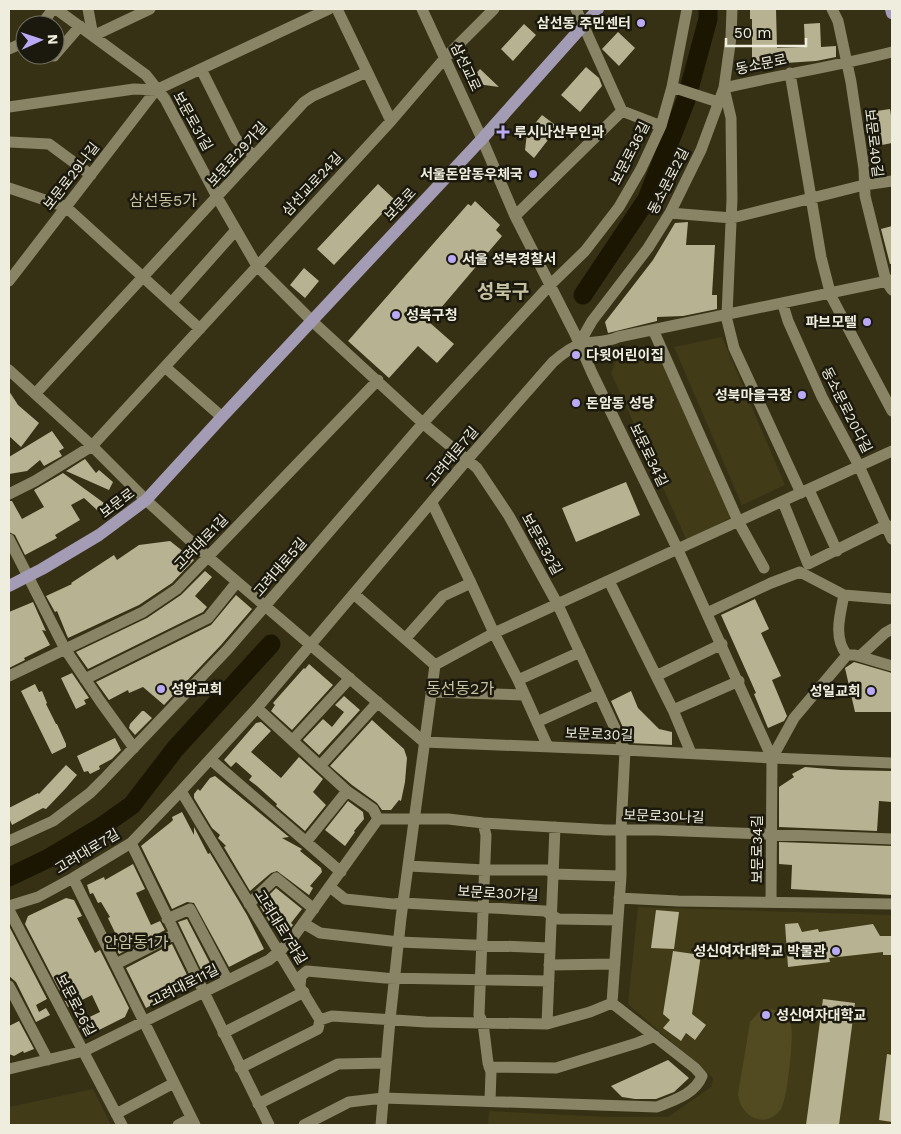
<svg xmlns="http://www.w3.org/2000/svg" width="901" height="1134" font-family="'Work Sans','Noto Sans KR',sans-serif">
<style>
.built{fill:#413b17}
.green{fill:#524b21}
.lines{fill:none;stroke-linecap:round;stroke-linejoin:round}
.river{stroke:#1a1601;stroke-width:19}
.building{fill:#b7b292}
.minor{stroke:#888465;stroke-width:11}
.major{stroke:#a49bb5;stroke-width:12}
.poi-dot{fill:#baaaf6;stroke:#1b190d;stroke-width:2}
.labels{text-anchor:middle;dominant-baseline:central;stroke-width:5;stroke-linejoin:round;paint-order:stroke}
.poi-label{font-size:14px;font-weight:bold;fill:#efeddd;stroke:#1b190d;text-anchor:start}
.street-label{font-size:14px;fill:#efeddd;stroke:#1b190d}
.quarter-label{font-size:16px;fill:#c5c0a0;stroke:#1b190d}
.district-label{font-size:19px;font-weight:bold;fill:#c5c0a0;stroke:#1b190d}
</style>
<rect width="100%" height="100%" fill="#363115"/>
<path class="built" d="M722,337L785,485L742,505L674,347Z
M655,351L676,391L735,515L687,541L611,373L617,358Z
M638,907L892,915V1125H488L489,1111L609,1117H668L711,1087L713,1078L628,1004Z
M93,1089L111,1125H9V1107Z"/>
<path class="green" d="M772,1009C781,1012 789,1017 791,1026C794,1036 787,1101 781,1109C766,1130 740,1117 738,1094L750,1022L759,1012Z"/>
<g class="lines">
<path class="river" d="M583,295L647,199L686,100L708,19V9
M9,877L49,858L101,827L132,805L175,749L271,644"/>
</g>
<path class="building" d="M750,9H776L777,48L805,47L804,24L820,23L821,47L836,46V57L816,61L752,65V19H750Z
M524,24L536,35L513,61L501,49Z
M618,32L635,48L619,66L602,49Z
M586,67L599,78L602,86L580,112L561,95Z
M480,69L499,87L477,84L471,79Z
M890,109L892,122V143L877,146L870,112Z
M542,115L558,127L534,158L525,150L527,133Z
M378,184L395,200L334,265L317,249Z
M475,201L500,225L496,230L502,236L429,322L454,344L437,363L418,346L389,378L348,341L468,204L471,206Z
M688,222L686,245H715L712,295H717V309L683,316L657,317V321L608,333L605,322L653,260L675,223Z
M892,226V264H890L881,229Z
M304,268L319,281L305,298L290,285Z
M9,391L18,405L39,423L21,447L9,436Z
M52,431L64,448L59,451L62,456L44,466L40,460L27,471L9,474V457Z
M85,459L96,473L99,470L113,482L109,490L66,471Z
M63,473L104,503L97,510L84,498L71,505L80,520L55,535L57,538L25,555L15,535L9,532V501H12L22,519L44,507L34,490Z
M626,482L640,515L576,542L562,508Z
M170,541L194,560L172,583L139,605L68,638L57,611L55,612L46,596L72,584L71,583L114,555L117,560L139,545Z
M205,571L212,577L195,596L207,607L203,612L88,669L76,652L147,618L181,595Z
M236,595L252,609L221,645L164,705L143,687L129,693L128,690L109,700L96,682L211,625Z
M755,599L769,629L761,633L781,676L772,680L787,716L784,721L768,728L754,694L756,693L721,615Z
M33,602L46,631L42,630L50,645L24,658L25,660L9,668V612Z
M854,662L892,673V712H855L845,668Z
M309,664L333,685L292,730L271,711L275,705L273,703L304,668L305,669Z
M72,673L89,698L84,700L86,704L76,709L61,678Z
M35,684L39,692L42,691L47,703L46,704L56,724H57L66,744V747L52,754L21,691Z
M631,691L638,708L659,729L672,732V745L630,743L611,701Z
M344,696L360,710L319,755L303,740L323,719L332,727L344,712L335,705Z
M142,711H144L152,718L135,735L129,728L130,724Z
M372,720L404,749L407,758L405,782L401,801L399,800L391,810H382L377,803L352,785L330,766Z
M261,722L271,731L251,752L281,778L299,757L323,779L313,792L326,805L305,831L276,806L277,804L257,786L249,780L252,776L236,762L231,767L224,760L256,723Z
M115,738L121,750L112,759L99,766L100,769L90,774L88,771L84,772L77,756Z
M66,765L77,775L66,788L46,809L43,808L12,825L9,818V808L38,793L39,794Z
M805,767L841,770L892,771V802L879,801L877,831L779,827V787L794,777L792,774Z
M215,776L289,837L282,838L302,849L300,851L321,868L322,872L310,886L313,888L309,895L277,871L271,873L250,891L224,847L226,846L218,838L220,835L212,828L194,798V794L198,789L200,791L210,778Z
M348,801L363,812L364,819L354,831L355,832L345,846L325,830Z
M182,812L194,835V827L208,854L210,853L247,915L264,949L229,967L194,903L187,902L172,909L141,846L171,822L173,820L172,817Z
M779,842L892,846V895L791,889L792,865L779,864Z
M133,864L145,889L136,893L151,925L160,921L165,930L119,954L114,943L119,941L108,918L110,917L101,902L98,903L93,893L90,894L87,885L104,877L105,880Z
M276,888L302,909L291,923L293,925L286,934L283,931L281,933L273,928L260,906V904Z
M66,898L74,900L82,916L77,918L95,953L100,950L129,1008L125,1017L85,1037L77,1023L100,1012L92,995L68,1007L25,924L28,916Z
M656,910L679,912L674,949L651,948Z
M187,919L215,973L205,978L178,922Z
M798,923L802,932L818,929L819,932L873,924L880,936H892V955H883V952L829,958L830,962L788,967L785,924Z
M9,926L47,999L36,1005L39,1012L46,1008L50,1015L36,1022L16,982L9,976Z
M172,944L188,977L185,987L146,1008L126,968Z
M673,951L701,955L692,1014L706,1025L695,1040L686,1033L681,1041L663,1028L670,1020L663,1014Z
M823,999L855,1003L839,1125H806Z
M19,1021L34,1049L24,1053L23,1051L14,1056L9,1054V1026Z
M887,1054L892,1055V1122L879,1120Z
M668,1060L689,1078L674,1092L656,1099H635L622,1097L611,1086Z"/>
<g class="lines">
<path class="minor" d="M56,9L146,75L165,99L217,197L257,266L312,321L426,426L477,468L509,516L558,605L625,750L621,830V876L612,1003L695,1068L702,1076C695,1094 674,1100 657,1107L383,1098L349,1102L304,1125
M88,9L93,36L150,9
M337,9L391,121
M422,9L482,139L515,216L575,334L592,373L678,550L772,758L771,901
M576,9L622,111L661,126
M832,9L838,21L851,82L864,169L865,196L886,281L892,290
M41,25L53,9
M9,49L25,42
M53,55L54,56L80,26
M201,69L236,139L254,156
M790,73L821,257L830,292
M672,87L718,102
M9,107L134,89L156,90L329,9
M9,142L49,144L91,175
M9,188L66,207L200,329
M670,213L732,218L864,185L892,181
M515,216L622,111
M9,281L156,90
M831,296L892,411
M172,302L236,230
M784,308L788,321L822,397L859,466L892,539
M727,315L732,199L731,118L724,88C780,75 837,66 892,52
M727,320L734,348L801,493
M655,334L738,521L764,568
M579,344L592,321L648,248L670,213L701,150L724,88L731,37L732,9
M165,367L222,417
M9,370L90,444L146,500L208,557L424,742L625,750L772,758L892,763
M35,394L304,102L313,96L367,72
M809,490L837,551
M9,494L35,481L92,446L391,121L445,58L494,9
M783,502L808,564L887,525
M432,503L471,583L494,633L518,680L548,747
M9,539L65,649L100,701L134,748
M609,581L673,710L691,753
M354,594L435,665
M844,595C840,615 833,638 847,655
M707,613L771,583L800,572L844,595L892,599
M405,639L443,596L471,583
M860,656L885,633L892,629
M435,665L494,633L892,451
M9,676L143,612L177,589L378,380
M656,676L722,644
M85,679L208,618L237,582
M518,680L580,652
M431,692L524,695
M257,708L347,791L373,809L378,819
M673,710L739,681
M537,722L599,694
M293,740L350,678
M772,758L794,718L847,655H855L892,666
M210,759L341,872
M320,766L378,702
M181,791L320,1020L332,1016L426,1022L547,1024L590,1012L612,1003
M483,823L486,835L479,1015L483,1023L488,1063L491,1072L490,1101
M9,841L53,821L90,793L103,780L227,650L423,423L550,285L585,251L619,207L641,169L661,126L672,87L687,9
M306,842L347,791
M131,843L269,1125
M409,866L485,870H548L553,874L621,876
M73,878L195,1125
M330,887L345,899L393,904L404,903L545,911L558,919L617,920
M619,898L678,901L892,904
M249,904L276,878L314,909
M9,906L38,897L73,878L131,843L181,791L257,708L467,460L553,362C561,355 571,347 581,344C593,341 606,343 618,337L892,280
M9,910L122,1125
M167,919L190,909L227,979
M303,923L320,933L399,942L550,948
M116,964L175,934
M549,965L615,964
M9,986L48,1060
M300,986L301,976L307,971L385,978L549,981
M547,1024L555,827
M223,1033L304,992
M489,1067L556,1068L637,1043L655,1036
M240,1068L318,1029L320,1020
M9,1069L84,1051L269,960L289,943L378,819H448L483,823L606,830H656L892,839
M258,1104L338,1064L386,1063
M116,1114L174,1083
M178,1125L191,1118
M381,1125L390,1020L401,918L435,665"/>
<path class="major" d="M891,9L892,13
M9,586L42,569L99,535L146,500L222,417L482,139L598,9"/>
</g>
<g class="poi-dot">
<circle cx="641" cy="23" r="5"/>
<path d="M500.5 124.5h5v5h5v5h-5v5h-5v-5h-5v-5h5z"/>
<circle cx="533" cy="174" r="5"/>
<circle cx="452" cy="259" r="5"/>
<circle cx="396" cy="315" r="5"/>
<circle cx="867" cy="322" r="5"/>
<circle cx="576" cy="355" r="5"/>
<circle cx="802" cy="395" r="5"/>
<circle cx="576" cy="403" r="5"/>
<circle cx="161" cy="689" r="5"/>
<circle cx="871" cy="691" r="5"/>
<circle cx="836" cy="951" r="5"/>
<circle cx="766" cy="1015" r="5"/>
</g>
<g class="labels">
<g class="poi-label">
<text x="631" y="23" text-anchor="end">삼선동 주민센터</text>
<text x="514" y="132">루시나산부인과</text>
<text x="523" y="174" text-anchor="end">서울돈암동우체국</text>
<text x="462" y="259">서울 성북경찰서</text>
<text x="406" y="315">성북구청</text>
<text x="857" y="322" text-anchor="end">파브모텔</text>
<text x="586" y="355">다윗어린이집</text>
<text x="792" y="395" text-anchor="end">성북마을극장</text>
<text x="586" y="403">돈암동 성당</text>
<text x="171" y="689">성암교회</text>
<text x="861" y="691" text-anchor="end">성일교회</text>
<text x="826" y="951" text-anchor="end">성신여자대학교 박물관</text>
<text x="776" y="1015">성신여자대학교</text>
</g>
<g class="street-label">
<text transform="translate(761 64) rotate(-12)">동소문로</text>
<text transform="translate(466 67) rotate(65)">삼선교로</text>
<text transform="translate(193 121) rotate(61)">보문로31길</text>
<text transform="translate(874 143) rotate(83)">보문로40길</text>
<text transform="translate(630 153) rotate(-63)">보문로36길</text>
<text transform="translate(237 154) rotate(-48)">보문로29가길</text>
<text transform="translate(71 176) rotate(-52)">보문로29나길</text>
<text transform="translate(668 181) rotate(-63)">동소문로2길</text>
<text transform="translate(312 184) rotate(-47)">삼선교로24길</text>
<text transform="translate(400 204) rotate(-47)">보문로</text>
<text transform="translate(847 410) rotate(63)">동소문로20다길</text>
<text transform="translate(649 455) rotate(64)">보문로34길</text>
<text transform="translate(452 456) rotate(-50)">고려대로7길</text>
<text transform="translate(117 503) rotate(-37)">보문로</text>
<text transform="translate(201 542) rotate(-46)">고려대로1길</text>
<text transform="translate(542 544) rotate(61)">보문로32길</text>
<text transform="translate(280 567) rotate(-49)">고려대로5길</text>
<text transform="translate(599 734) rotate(2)">보문로30길</text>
<text transform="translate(664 816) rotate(2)">보문로30나길</text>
<text transform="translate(757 849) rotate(-90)">보문로34길</text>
<text transform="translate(87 851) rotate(-31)">고려대로7길</text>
<text transform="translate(498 893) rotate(3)">보문로30가길</text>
<text transform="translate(281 927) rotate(58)">고려대로7라길</text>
<text transform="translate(184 985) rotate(-27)">고려대로11길</text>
<text transform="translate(76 1005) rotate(62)">보문로26길</text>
</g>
<g class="quarter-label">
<text x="163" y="200">삼선동5가</text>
<text x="460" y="688">동선동2가</text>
<text x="136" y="942">안암동1가</text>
</g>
<g class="district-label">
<text x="503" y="291">성북구</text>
</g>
</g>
<rect width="901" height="1134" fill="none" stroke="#efeddd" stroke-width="20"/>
<g transform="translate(40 40) rotate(87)"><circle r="24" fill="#1b190d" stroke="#706e60"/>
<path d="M0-4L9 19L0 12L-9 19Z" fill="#baaaf6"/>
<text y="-8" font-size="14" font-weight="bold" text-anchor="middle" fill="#efeddd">N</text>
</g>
<path d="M726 38v8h80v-8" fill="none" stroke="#efeddd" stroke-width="2.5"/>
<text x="734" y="38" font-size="15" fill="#efeddd" stroke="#1b190d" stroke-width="4" paint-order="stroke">50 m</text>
</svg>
